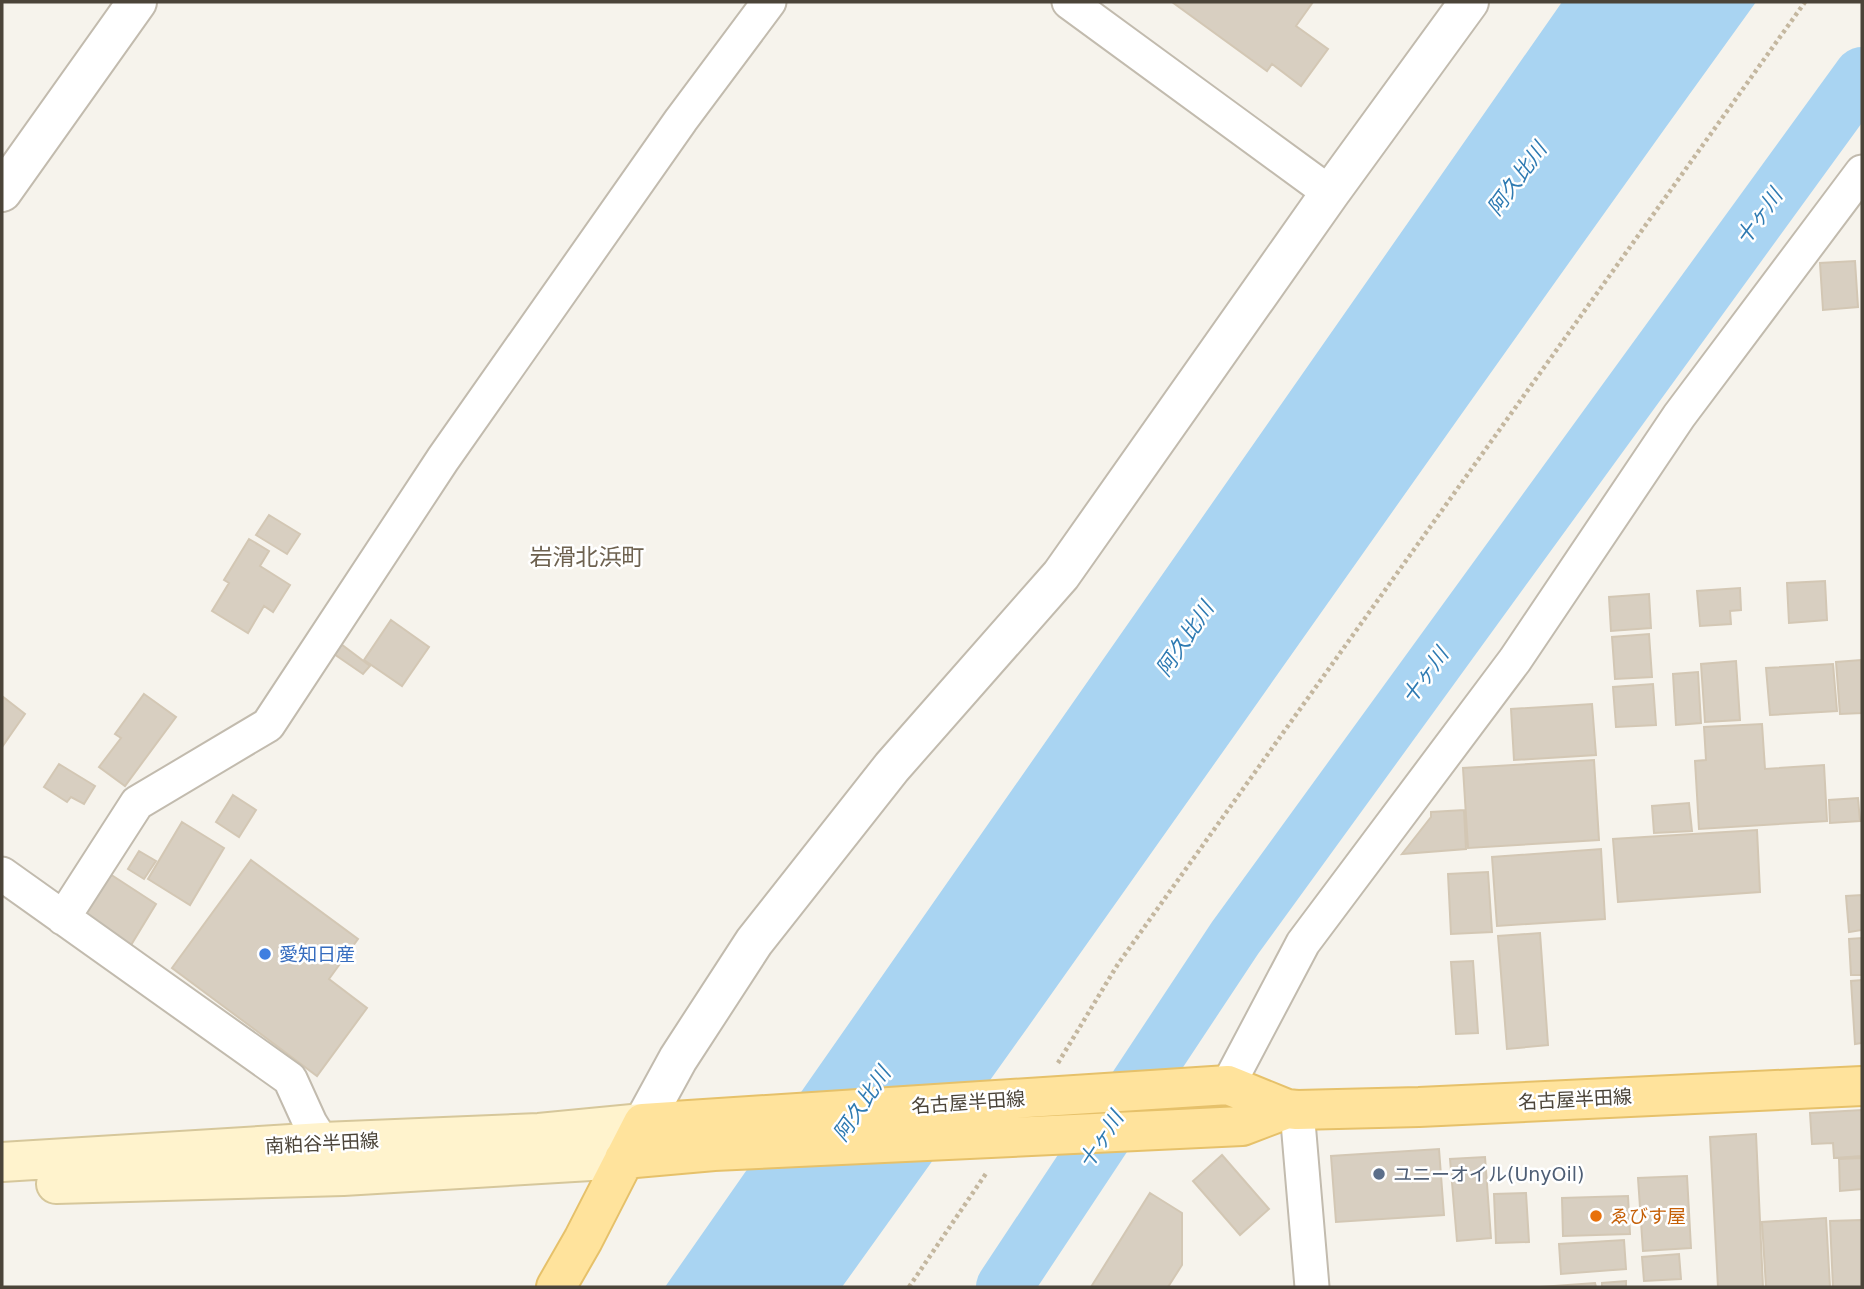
<svg xmlns="http://www.w3.org/2000/svg" width="1864" height="1289" font-family="'DejaVu Sans','Noto Sans JP',sans-serif">
<style>
.water{fill:#a9d4f2}
.lines{fill:none;stroke-linecap:round;stroke-linejoin:round}
.river{stroke:#a9d4f2;stroke-width:56}
.building{fill:#d8cfc1;stroke:#d3c7b4;stroke-width:2}
.minor-casing{stroke:#c2bbae;stroke-width:37}
.tertiary-casing{stroke:#c2bbae;stroke-width:42}
.secondary-casing{stroke:#d6c79b;stroke-width:42}
.primary-casing{stroke:#e6c16a;stroke-width:42}
.path{stroke:#c4b79f;stroke-width:4.5;stroke-dasharray:3.5 3.5;stroke-linecap:butt}
.minor{stroke:#fff;stroke-width:33}
.tertiary{stroke:#fff;stroke-width:38}
.secondary{stroke:#fff3cd;stroke-width:38}
.primary{stroke:#ffe39c;stroke-width:38}
.shop-dot{fill:#3f7fe0;stroke:#fff;stroke-width:2.5}
.service-dot{fill:#5c6f8a;stroke:#fff;stroke-width:2.5}
.food-dot{fill:#e8710a;stroke:#fff;stroke-width:2.5}
.labels{text-anchor:middle;dominant-baseline:central;stroke-width:5;stroke-linejoin:round;paint-order:stroke}
.shop-label{font-size:19px;fill:#366cbe;stroke:#fff;text-anchor:start}
.street-label{font-size:19px;fill:#4b4439;stroke:#fff}
.service-label{font-size:19px;fill:#4e5e75;stroke:#fff;text-anchor:start}
.food-label{font-size:19px;fill:#c56008;stroke:#fff;text-anchor:start}
.water-label{font-size:21px;font-style:italic;fill:#2e7ab2;stroke:#fff}
.quarter-label{font-size:23px;fill:#6e6250;stroke:#fff}
</style>
<rect width="100%" height="100%" fill="#f6f3ec"/>
<path class="water" d="M1562,2H1756C1448,428 1149,861 842,1287H665Z"/>
<g class="lines">
<path class="river" d="M1004,1287L1235,938L1862,75"/>
</g>
<path class="building" d="M1172,2H1313L1296,26L1328,49L1301,86L1272,64L1267,71Z
M1855,261L1858,307L1823,310L1820,263Z
M269,515L300,534L287,554L256,535Z
M249,539L269,551L260,566L290,585L273,612L264,606L248,633L212,611L229,583L224,580Z
M1825,581L1827,620L1789,623L1787,583Z
M1740,588L1741,610L1730,611L1731,624L1700,626L1697,591Z
M1649,594L1651,628L1611,631L1609,597Z
M391,620L429,647L402,686L364,660Z
M1649,634L1652,677L1615,679L1612,637Z
M341,644L370,666L363,674L334,654Z
M1861,660L1862,713L1840,714L1836,662Z
M1736,661L1740,720L1705,722L1701,664Z
M1833,664L1837,711L1770,715L1766,668Z
M1698,672L1701,723L1676,725L1673,674Z
M1653,684L1656,725L1616,727L1613,687Z
M144,694L176,717L125,786L99,767L121,738L115,734Z
M2,696L25,714L2,747Z
M1592,704L1596,755L1514,760L1511,709Z
M1762,724L1765,769L1824,765L1827,821L1699,829L1695,761L1706,760L1704,727Z
M1594,760L1599,840L1468,848L1463,768Z
M59,764L95,786L84,804L71,797L67,802L44,787Z
M233,795L256,810L239,837L216,822Z
M1858,798L1860,821L1830,823L1829,800Z
M1689,803L1692,831L1654,833L1652,806Z
M1464,810L1466,849L1402,854L1431,817V812Z
M182,822L224,848L190,905L148,879Z
M1757,830L1760,892L1618,902L1613,839Z
M1601,849L1605,919L1497,926L1492,857Z
M139,851L156,861L144,879L128,869Z
M251,860L358,939L329,979L367,1008L317,1076L172,968Z
M1488,872L1492,932L1451,934L1448,874Z
M110,874L156,904L131,945L84,914Z
M1862,895V930L1849,932L1846,896Z
M1540,933L1548,1045L1507,1049L1498,936Z
M1862,938V975H1851L1849,939Z
M1473,961L1478,1033L1456,1034L1451,962Z
M1862,980V1043L1855,1044L1851,981Z
M1862,1110V1156L1834,1158L1833,1143L1812,1144L1810,1113Z
M1756,1134L1763,1287H1718L1710,1137Z
M1439,1149L1444,1215L1336,1222L1331,1156Z
M1222,1155L1269,1209L1240,1235L1193,1181Z
M1485,1157L1491,1238L1457,1241L1450,1159Z
M1862,1158V1189L1840,1191L1839,1159Z
M1687,1176L1691,1248L1643,1251L1638,1178Z
M1150,1193L1182,1213V1265L1168,1287H1091Z
M1526,1193L1529,1242L1496,1243L1494,1194Z
M1628,1196L1630,1234L1563,1236L1562,1198Z
M1826,1218L1830,1287H1766L1762,1222Z
M1862,1220V1287H1833L1830,1221Z
M1624,1240L1626,1269L1561,1274L1559,1244Z
M1679,1254L1681,1279L1644,1281L1642,1257Z
M1626,1281V1287H1602V1283Z
M1595,1283L1596,1287H1540Z"/>
<g class="lines">
<defs>
<path id="minor" d="M1069,2L1330,193
M2,874L290,1079L310,1123L335,1163
M63,918L137,803L268,725L443,459L681,120L769,2
M1228,1085L1303,943L1515,660L1679,416L1862,172
M1297,1110L1312,1287"/>
<path id="tertiary" d="M2,192L137,2
M643,1123L678,1059L754,942L892,767L1061,575L1330,193L1469,2"/>
<path id="secondary" d="M2,1162L323,1142L539,1133L643,1123
M56,1184L343,1176L624,1159"/>
<path id="primary" d="M624,1159L714,1151L1242,1126L1287,1109
M556,1287L583,1240L643,1123L1228,1085L1287,1109L1297,1110L1419,1107L1862,1086"/>
</defs>
<use href="#minor" class="minor-casing"/>
<use href="#tertiary" class="tertiary-casing"/>
<use href="#secondary" class="secondary-casing"/>
<use href="#primary" class="primary-casing"/>
<path class="path" d="M1058,1063L1118,964L1805,2
M909,1287L987,1172"/>
<use href="#minor" class="minor"/>
<use href="#tertiary" class="tertiary"/>
<use href="#secondary" class="secondary"/>
<use href="#primary" class="primary"/>
</g>
<circle class="shop-dot" cx="265" cy="954" r="7"/>
<circle class="service-dot" cx="1379" cy="1174" r="7"/>
<circle class="food-dot" cx="1596" cy="1216" r="7"/>
<g class="labels">
<g class="shop-label">
<text x="279" y="954">愛知日産</text>
</g>
<g class="street-label">
<text transform="translate(1575 1099) rotate(-3)">名古屋半田線</text>
<text transform="translate(968 1102) rotate(-4)">名古屋半田線</text>
<text transform="translate(322 1143) rotate(-3)">南粕谷半田線</text>
</g>
<g class="service-label">
<text x="1393" y="1174">ユニーオイル(UnyOil)</text>
</g>
<g class="food-label">
<text x="1610" y="1216">ゑびす屋</text>
</g>
<g class="water-label">
<text transform="translate(1517 179) rotate(-54)">阿久比川</text>
<text transform="translate(1759 217) rotate(-54)">十ヶ川</text>
<text transform="translate(1185 639) rotate(-56)">阿久比川</text>
<text transform="translate(1425 676) rotate(-54)">十ヶ川</text>
<text transform="translate(862 1104) rotate(-56)">阿久比川</text>
<text transform="translate(1101 1140) rotate(-57)">十ヶ川</text>
</g>
<g class="quarter-label">
<text x="587" y="557">岩滑北浜町</text>
</g>
</g>
<rect width="1864" height="1289" fill="none" stroke="#4b4439" stroke-width="7"/>
</svg>
